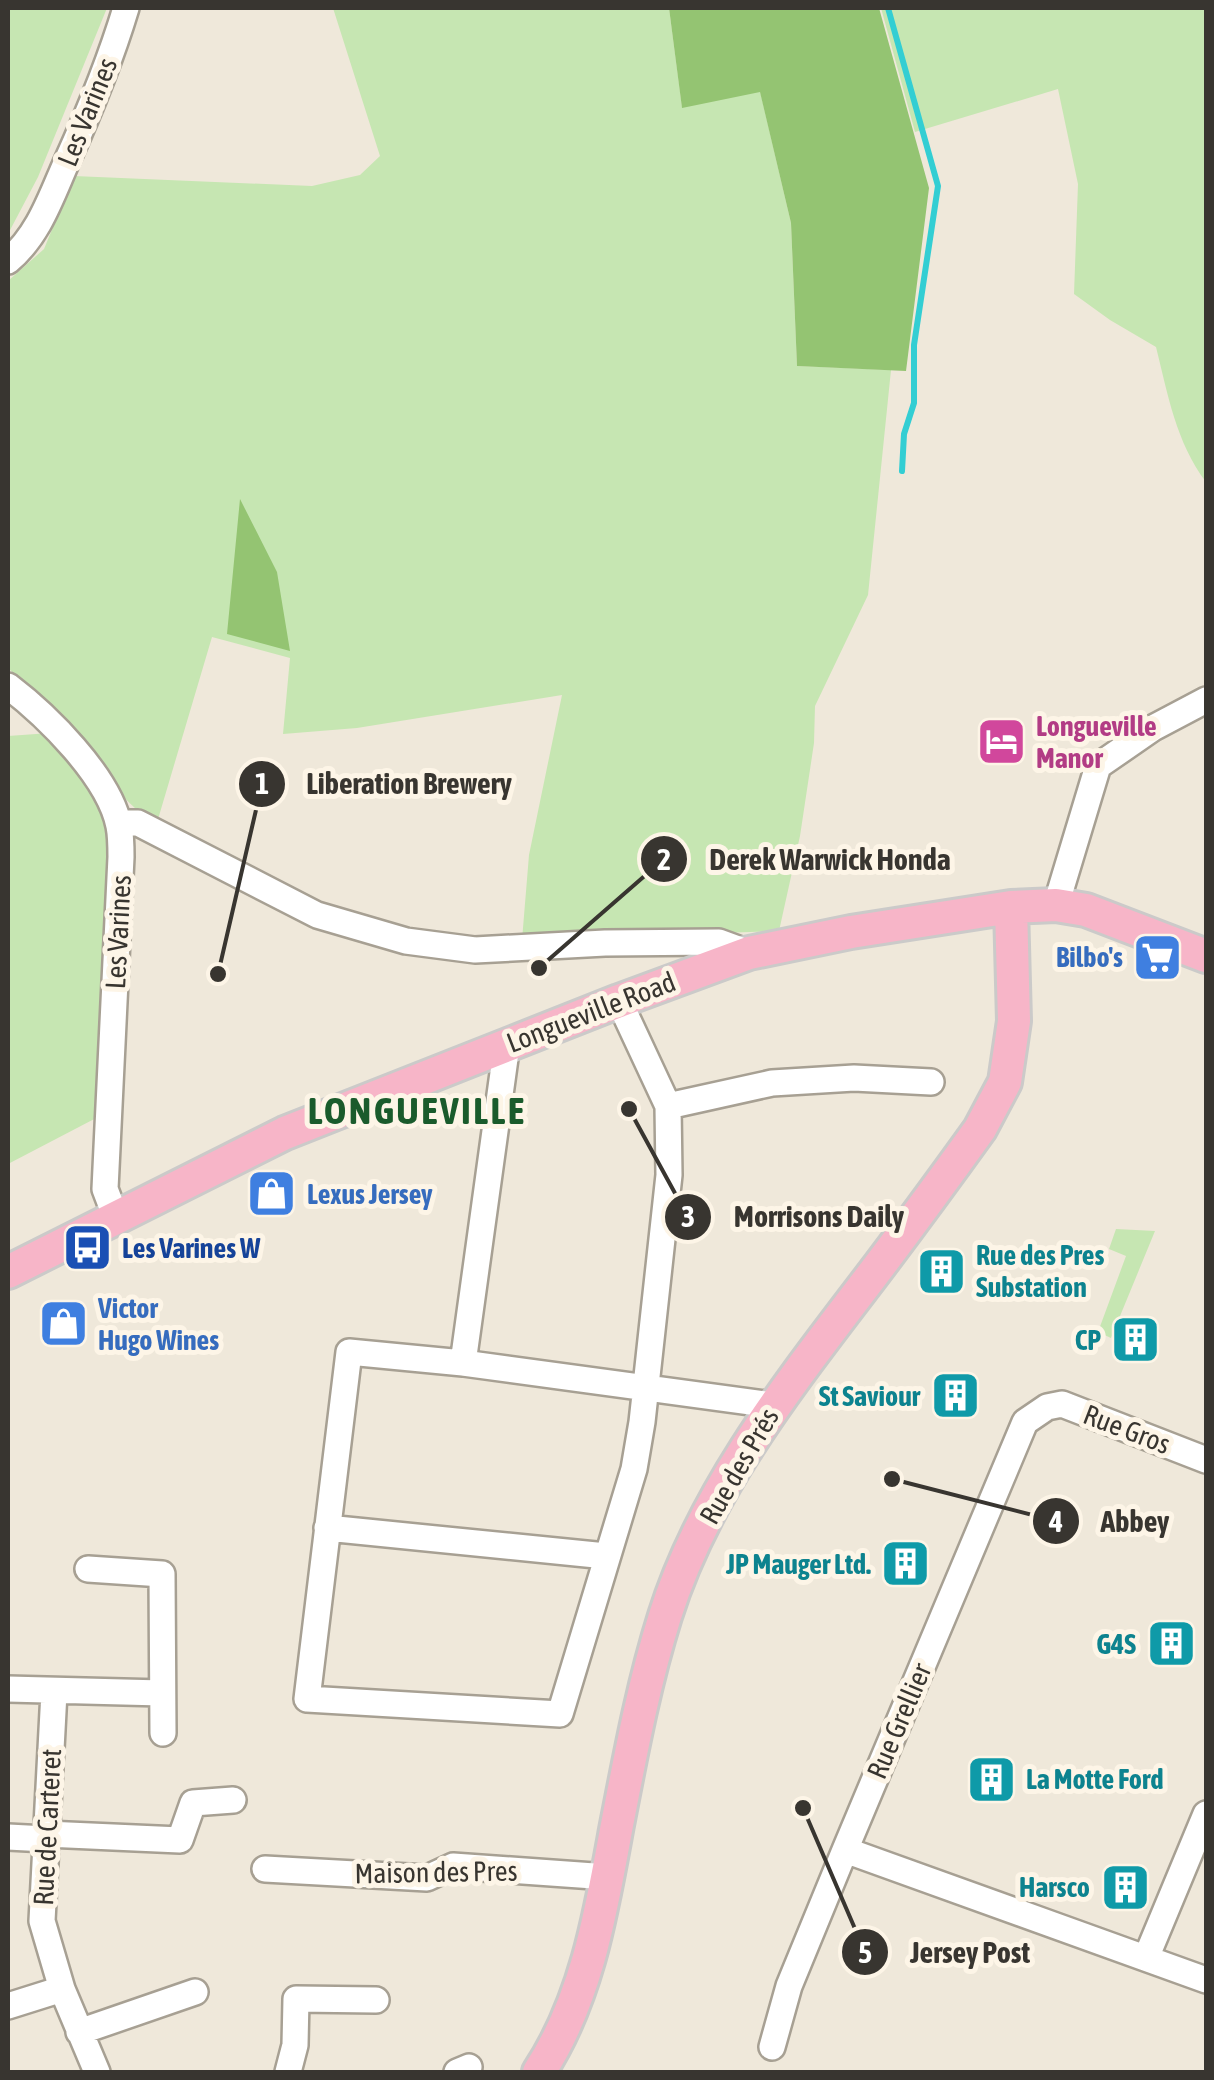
<svg xmlns="http://www.w3.org/2000/svg" width="1214" height="2080" font-family="'Asap Condensed',sans-serif">
<style>
.green{fill:#c6e6b2}
.forest{fill:#94c472}
.lines{fill:none;stroke-linecap:round;stroke-linejoin:round}
.stream{stroke:#33ced3;stroke-width:6}
.minor-casing{stroke:#a7a093;stroke-width:30}
.major-casing{stroke:#cbcac9;stroke-width:38}
.minor{stroke:#fff;stroke-width:25}
.major{stroke:#f7b5c8;stroke-width:32}
.labels{text-anchor:middle;dominant-baseline:central;stroke-width:10;stroke-linejoin:round;paint-order:stroke}
.street-label{font-size:28px;fill:#383530;stroke:#fdf5e7}
.hotel-label{font-size:28px;font-weight:bold;fill:#b23c85;stroke:#fdf5e7;text-anchor:start}
.shop-label{font-size:28px;font-weight:bold;fill:#366cbe;stroke:#fdf5e7;text-anchor:start}
.transit-label{font-size:28px;font-weight:bold;fill:#164399;stroke:#fdf5e7;text-anchor:start}
.culture-label{font-size:28px;font-weight:bold;fill:#0d838f;stroke:#fdf5e7;text-anchor:end}
.district-label{font-size:38px;font-weight:bold;letter-spacing:2.5px;fill:#1a5b2c;stroke:#fdf5e7}
.leader{fill:none;stroke:#383530;stroke-width:4}
.callout-dot{fill:#383530;stroke:#fdf5e7;stroke-width:4}
.mark-label{font-size:30px;text-anchor:middle;font-weight:bold;fill:#fff}
.callout-label{font-size:30px;text-anchor:middle;font-weight:bold;fill:#383530;stroke:#fdf5e7;stroke-width:10;stroke-linejoin:round;paint-order:stroke}
</style>
<rect width="100%" height="100%" fill="#efe8da"/>
<path class="green" d="M8,8H107L38,177L8,234Z
M333,8H669L682,107L760,91L791,223L797,366L891,370L868,595L815,706L814,743L800,836L779,931L522,940L529,855L562,695L357,728L283,734L290,658L212,637L156,826C98,781 62,717 8,668V281L44,249L74,176L312,186L360,175L380,156Z
M881,8H1206V482C1176,442 1168,395 1156,347L1110,320L1074,294L1078,184L1058,89L915,132Z
M50,733C84,779 101,794 111,853L100,1116L8,1164V736Z
M1116,1229L1155,1231L1111,1338L1098,1332L1126,1256L1109,1249Z"/>
<path class="forest" d="M669,8H879L929,188L906,371L797,366L791,223L760,92L682,108Z
M240,499L277,572L290,651L227,634Z"/>
<g class="lines">
<path class="stream" d="M888,8L938,186L914,345V403L904,434L902,471"/>
<defs>
<path id="minor" d="M8,261C39,235 51,197 67,161C90,110 110,61 126,8
M8,686C46,715 109,776 119,826C121,836 121,847 121,857L105,1189L116,1218
M119,823H138L317,915L406,941L475,950L605,943L719,942L749,953
M1056,905L1098,766L1153,728L1206,700
M507,1044L463,1363L349,1352L307,1699L560,1714L634,1469L642,1422L669,1175L668,1106L619,1001
M668,1106L772,1083L854,1078L931,1082
M463,1363L773,1405
M327,1528L606,1556
M88,1569L162,1574L163,1733
M8,1689L162,1693
M54,1692L42,1921L62,1989L97,2072
M46,1834L180,1840L193,1803L233,1800
M8,1837L46,1839
M845,1850L1206,1980
M265,1869L427,1878L453,1866L608,1877
M1146,1958L1206,1814
M8,2006L62,1989
M79,2032L195,1992
M772,2047L789,1986L845,1850L1025,1422L1047,1407L1062,1404L1206,1460
M288,2072L295,2045L296,1999L376,2000
M457,2072L469,2067"/>
<path id="major" d="M8,1272L285,1133L619,1001L749,953L851,932L1011,907L1056,905L1086,910L1206,956
M539,2072C586,2001 601,1913 616,1830C630,1758 643,1686 665,1616C702,1498 780,1396 854,1299C897,1243 939,1186 980,1129L1005,1082L1014,1021L1011,907"/>
</defs>
<use href="#minor" class="minor-casing"/>
<use href="#major" class="major-casing"/>
<use href="#minor" class="minor"/>
<use href="#major" class="major"/>
</g>
<defs>
<symbol id="hotel-square" viewBox="-11 -11 22 22"><rect x="-9" y="-9" width="18" height="18" rx="4" fill="#d1479c" stroke="#fdf5e7"/><path d="M-6-4.5h1.5V1H6V5H4.5V3h-9V5H-6ZM-4 0a1.8 1.8 0 1 1 3.6 0ZM.5 0V-2.5h3Q6-2.5 6 0Z" fill="#fff"/></symbol>
<symbol id="supermarket-square" viewBox="-11 -11 22 22"><rect x="-9" y="-9" width="18" height="18" rx="4" fill="#3f7fe0" stroke="#fdf5e7"/><path d="M-6-5.5h2.5l.6 2H6L4.5 2H-2.5L-4.4-4H-6ZM-1.5 3.2a1.3 1.3 0 1 0 .1 0ZM3 3.2a1.3 1.3 0 1 0 .1 0Z" fill="#fff"/></symbol>
<symbol id="shop-square" viewBox="-11 -11 22 22"><rect x="-9" y="-9" width="18" height="18" rx="4" fill="#3f7fe0" stroke="#fdf5e7"/><path d="M-5-2.5h2.3a2.7 3.5 0 0 1 5.4 0H5L5.5 6h-11ZM-1.5-2.5h3a1.5 2.3 0 0 0-3 0Z" fill="#fff"/></symbol>
<symbol id="bus-square" viewBox="-11 -11 22 22"><rect x="-9" y="-9" width="18" height="18" rx="4" fill="#1a4fb4" stroke="#fdf5e7"/><path d="M-5-6H5V4H4V6H2V4H-2V6H-4V4H-5ZM-3.5-4V0h7V-4ZM-3.5 1.2v1.5H-2V1.2ZM2 1.2v1.5H3.5V1.2Z" fill="#fff"/></symbol>
<symbol id="building-square" viewBox="-11 -11 22 22"><rect x="-9" y="-9" width="18" height="18" rx="4" fill="#0f9aa8" stroke="#fdf5e7"/><path d="M-4-6H4V6H1V3H-1V6H-4ZM-2.5-4.3h1.7v1.8h-1.7ZM.8-4.3h1.7v1.8H.8ZM-2.5-1h1.7V.8h-1.7ZM.8-1h1.7V.8H.8Z" fill="#fff"/></symbol>
</defs>
<g fill-rule="evenodd">
<use href="#hotel-square" x="974" y="714" width="55" height="55"/>
<use href="#supermarket-square" x="1130" y="930" width="55" height="55"/>
<use href="#shop-square" x="244" y="1166" width="55" height="55"/>
<use href="#bus-square" x="60" y="1220" width="55" height="55"/>
<use href="#building-square" x="914" y="1244" width="55" height="55"/>
<use href="#shop-square" x="36" y="1296" width="55" height="55"/>
<use href="#building-square" x="1108" y="1312" width="55" height="55"/>
<use href="#building-square" x="928" y="1368" width="55" height="55"/>
<use href="#building-square" x="878" y="1536" width="55" height="55"/>
<use href="#building-square" x="1144" y="1616" width="55" height="55"/>
<use href="#building-square" x="964" y="1752" width="55" height="55"/>
<use href="#building-square" x="1098" y="1860" width="55" height="55"/>
</g>
<g class="labels">
<g class="street-label">
<text transform="translate(87 112) rotate(-68)">Les Varines</text>
<text transform="translate(118 932) rotate(-87)">Les Varines</text>
<text transform="translate(591 1012) rotate(-21)">Longueville Road</text>
<text transform="translate(1127 1429) rotate(21)">Rue Gros</text>
<text transform="translate(739 1466) rotate(-60)">Rue des Prés</text>
<text transform="translate(899 1721) rotate(-67)">Rue Grellier</text>
<text transform="translate(47 1827) rotate(-87)">Rue de Carteret</text>
<text transform="translate(436 1872) rotate(-1)">Maison des Pres</text>
</g>
<g class="hotel-label">
<text x="1036" y="726">Longueville<tspan x="1036" dy="32">Manor</tspan></text>
</g>
<g class="shop-label">
<text x="1123" y="957" text-anchor="end">Bilbo's</text>
<text x="307" y="1194">Lexus Jersey</text>
<text x="98" y="1308">Victor<tspan x="98" dy="32">Hugo Wines</tspan></text>
</g>
<g class="transit-label">
<text x="122" y="1248">Les Varines W</text>
</g>
<g class="culture-label">
<text x="976" y="1255" text-anchor="start">Rue des Pres<tspan x="976" dy="32">Substation</tspan></text>
<text x="1101" y="1340">CP</text>
<text x="920" y="1396">St Saviour</text>
<text x="871" y="1564">JP Mauger Ltd.</text>
<text x="1136" y="1644">G4S</text>
<text x="1026" y="1779" text-anchor="start">La Motte Ford</text>
<text x="1090" y="1887">Harsco</text>
</g>
<g class="district-label">
<text x="417" y="1110">LONGUEVILLE</text>
</g>
</g>
<path class="leader" d="M218 974L262 784M539 968L664 859M629 1109L688 1217M892 1479L1056 1521M803 1808L865 1952"/>
<g class="callout-dot">
<circle cx="218" cy="974" r="10"/>
<circle cx="539" cy="968" r="10"/>
<circle cx="629" cy="1109" r="10"/>
<circle cx="892" cy="1479" r="10"/>
<circle cx="803" cy="1808" r="10"/>
<circle cx="262" cy="784" r="25"/>
<circle cx="664" cy="859" r="25"/>
<circle cx="688" cy="1217" r="25"/>
<circle cx="1056" cy="1521" r="25"/>
<circle cx="865" cy="1952" r="25"/>
</g>
<g class="mark-label">
<text x="262" y="794">1</text>
<text x="664" y="870">2</text>
<text x="688" y="1227">3</text>
<text x="1056" y="1532">4</text>
<text x="865" y="1963">5</text>
</g>
<g class="callout-label">
<text x="409" y="794">Liberation Brewery</text>
<text x="830" y="870">Derek Warwick Honda</text>
<text x="819" y="1227">Morrisons Daily</text>
<text x="1135" y="1532">Abbey</text>
<text x="970" y="1963">Jersey Post</text>
</g>
<rect width="1214" height="2080" fill="none" stroke="#383530" stroke-width="20"/>
</svg>
